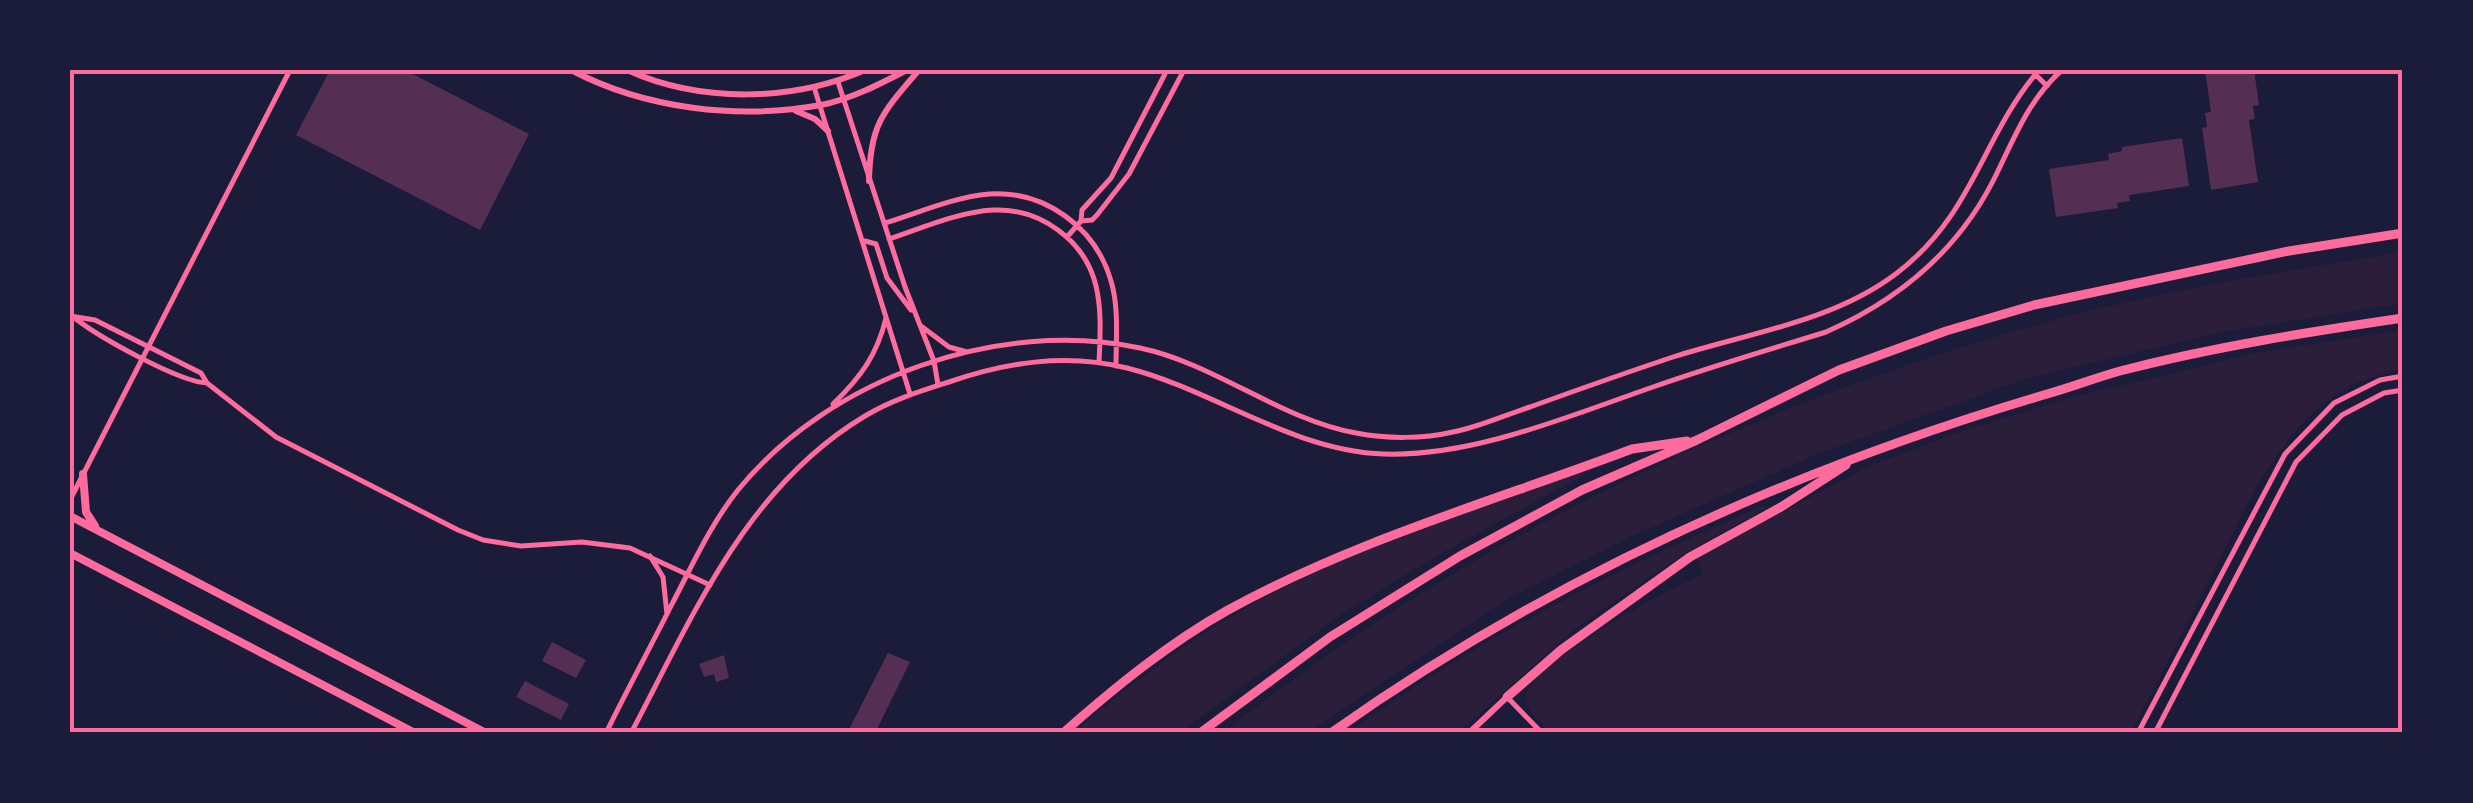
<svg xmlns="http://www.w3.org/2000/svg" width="2473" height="803" font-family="'Varela Round',sans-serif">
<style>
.green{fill:#2a1e3b}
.building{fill:#542f53}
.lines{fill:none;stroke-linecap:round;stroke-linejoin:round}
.minor{stroke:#ff6b9d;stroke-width:5}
.tertiary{stroke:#ff6b9d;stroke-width:5}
.secondary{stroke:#ff6b9d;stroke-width:6}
.primary{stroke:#ff6b9d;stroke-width:8}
.motorway{stroke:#ff6b9d;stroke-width:9}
.neatline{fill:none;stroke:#ff6b9d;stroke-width:4}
</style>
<rect width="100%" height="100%" fill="#1b1b3a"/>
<path class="green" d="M2403,252V303L2216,333L2022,380L1820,453L1630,537L1505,600L1306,733H1223C1453,549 1729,415 2012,332C2140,294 2272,273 2403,252Z
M2403,330V368L2355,383L2319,406L2294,432L2261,478L2131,733H1554C1544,725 1525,713 1526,698C1527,664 1671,588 1703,574L1697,558L1867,467L1954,434L2065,399L2260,352Z
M1581,470L1584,475L1431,559L1339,616L1179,733H1073C1124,690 1176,649 1234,615C1338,553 1468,514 1581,470Z
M1764,505L1766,508L1683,555L1578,626L1458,733H1348C1476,639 1619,569 1764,505Z"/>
<path class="building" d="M330,70H405L529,134L480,230L296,135Z
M2205,70H2254L2259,105L2253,106L2255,119L2249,120L2258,182L2211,190L2202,128L2207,127L2205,113L2211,112Z
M2182,138L2189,186L2129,195L2130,201L2117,203L2118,208L2056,217L2049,169L2109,160L2108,154L2122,151V147Z
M552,642L586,660L576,678L542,661Z
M888,653L910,662L875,733H847Z
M724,655L729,678L716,682L714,674L704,677L699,664Z
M525,681L569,704L561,720L516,697Z"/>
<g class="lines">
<path class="minor" d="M70,316L95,320L201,373L207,383L276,437L458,530L483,540L521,546L582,542L630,548L710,585
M76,319C99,337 179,382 207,383
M70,500L290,70
M1507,697L1542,733"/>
<path class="tertiary" d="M2031,70L2047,86
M838,82L905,287L934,361L938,385
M814,87L910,394
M1081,221L1092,220L1097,215L1129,174L1184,70
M885,223C918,213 954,197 989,194C1045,190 1096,228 1111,281C1119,307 1116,339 1116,366
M1067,237L1081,221L1082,210L1111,178L1167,70
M889,239C922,228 958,212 993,210C1040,208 1085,240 1096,286C1102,311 1100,338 1099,363
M865,241L876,244L887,278L911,310
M921,326L949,347L967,352
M833,404C861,377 877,355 886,318
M650,556L663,577L667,614
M606,733C627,690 650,648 671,606C692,566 710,525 738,490C829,378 999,318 1140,348C1216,364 1279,419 1356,433C1387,439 1423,439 1453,432C1479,427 1505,415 1530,407C1577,390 1625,373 1673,357C1748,333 1833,322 1897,273C1974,214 1981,138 2039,70
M631,733C693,616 746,487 865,416C891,400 921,391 949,382C1007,362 1066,353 1127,368C1214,390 1292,451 1384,454C1473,457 1569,416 1653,387C1710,367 1768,350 1826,332C1901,299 1961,248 1997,173C2015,136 2030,98 2062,70
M2138,733L2285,454L2334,403L2380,380L2403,376
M2155,733L2296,462L2342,415L2384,393L2403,390"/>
<path class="secondary" d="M571,70C645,109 738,120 821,105C851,99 880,84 907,70
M627,70C700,103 792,102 865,70
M796,111L815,119L828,131
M869,181C870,124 883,112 919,70
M1469,733L1507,697"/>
<path class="primary" d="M83,474L86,512L95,526
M70,516L486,733
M70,553L415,733"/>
<path class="motorway" d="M1507,697L1561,650L1690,557L1781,507L1846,465
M1063,733C1114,688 1169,643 1228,610C1355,540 1497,500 1632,449L1687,441
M1200,733L1330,637L1460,556L1582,490L1697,440L1839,370L1946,331L2034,305L2289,251L2403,233
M1331,733C1548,579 1793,469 2047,394C2072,387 2095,378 2120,371C2213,347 2308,332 2403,318"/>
</g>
<rect width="2473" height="803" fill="none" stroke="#1b1b3a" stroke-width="145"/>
<rect x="72" y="72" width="2328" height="658" class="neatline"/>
</svg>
